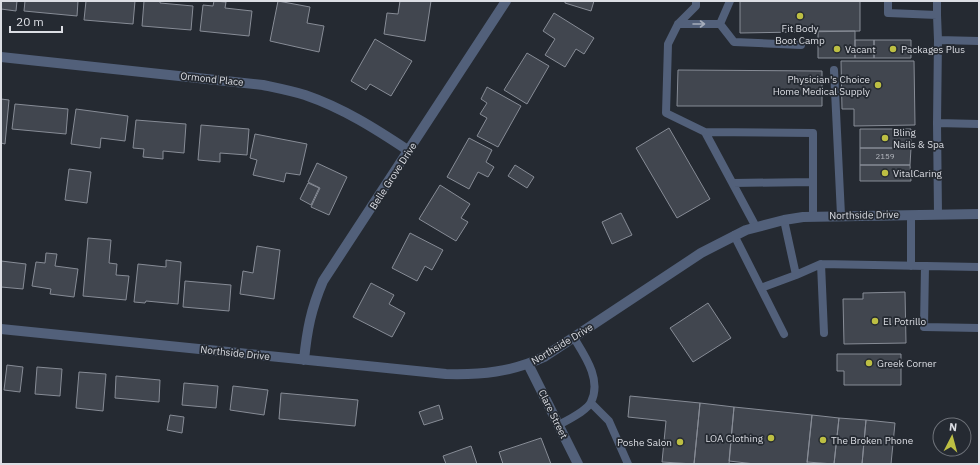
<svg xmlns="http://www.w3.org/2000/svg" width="980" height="465" font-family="'IBM Plex Sans',sans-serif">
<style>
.building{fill:#41464f;stroke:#878c96}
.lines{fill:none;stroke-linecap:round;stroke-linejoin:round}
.service{stroke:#52607a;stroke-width:8}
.minor{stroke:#52607a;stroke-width:10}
.oneway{stroke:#a5acba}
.poi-dot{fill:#bdbf43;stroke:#252a32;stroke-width:1.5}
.labels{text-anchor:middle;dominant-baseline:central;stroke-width:3.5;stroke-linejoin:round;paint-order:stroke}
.number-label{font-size:8px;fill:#b5b8bf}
.poi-label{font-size:10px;fill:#dcdee4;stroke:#252a32;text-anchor:start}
.street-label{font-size:10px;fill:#dcdee4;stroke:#252a32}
</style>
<rect width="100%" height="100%" fill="#252a32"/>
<path class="building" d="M1,1H17L16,11L1,9Z
M25,1H78L77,16L24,11Z
M86,1H135L133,24L84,20Z
M144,1H160V3L193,6L191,30L142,26Z
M214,1L226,2L225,8L252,11L249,36L200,31L203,5L213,6Z
M278,1L310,7L307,23L324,26L319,52L270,41Z
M400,1H431L425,41L384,34L387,13L398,14Z
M565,1H594L591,11L565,3Z
M740,1H860V31L740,33Z
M554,13L594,38L584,54L576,49L565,67L545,55L555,39L543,31Z
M818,31H855V58H818Z
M375,39L412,61L391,96L370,84L366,90L351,81Z
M855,40H874V58H855Z
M874,40H911V58H874Z
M527,53L549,66L527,104L504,90Z
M841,61H914L915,125L854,126V109H842Z
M678,70L822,71V106H677Z
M487,87L521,106L498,147L477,136L487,118L480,114L487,103L481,99Z
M1,99L9,100L5,144L1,143Z
M15,104L68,109L66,134L12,129Z
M76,109L128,116L125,141L101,138L100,148L71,144Z
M136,120L186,124L184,153L163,151V159L143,157L144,149L133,148Z
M201,125L249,129L247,155L220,153V162L198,160Z
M669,128L710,199L677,218L636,148Z
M860,129H911V148H860Z
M255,134L307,144L300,175L286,173L284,182L253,175L257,160L250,158Z
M469,138L492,150L486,162L494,167L488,177L478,172L469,189L447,177Z
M860,148H911L910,165H860Z
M317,163L347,177L329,215L311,207L320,188L308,182Z
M515,165L534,177L527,188L508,176Z
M860,165H910L911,181H860Z
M69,169L91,172L87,203L65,200Z
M308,183L319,188L311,205L300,199Z
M440,185L470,204L461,218L468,222L456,241L419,219Z
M621,213L632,235L612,244L602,222Z
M410,233L443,250L432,270L425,266L417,281L392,268Z
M88,238L111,240L109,263L117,264L116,275L129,276L126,300L83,296Z
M257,246L280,250L274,299L240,294L243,271L253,273Z
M46,253L57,254L55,266L78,269L74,297L50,294L51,289L32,286L36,262L45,263Z
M166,260L181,262L178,304L146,301L145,303L134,302L138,264L166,267Z
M1,261L26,264L23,289L1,287Z
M185,281L231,285L229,311L183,307Z
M371,283L394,295L389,304L405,313L392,337L353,317Z
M905,292L906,343L844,344L843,299H863V293Z
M708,303L731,338L693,362L670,328Z
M837,354H901V385H844V371H837Z
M7,365L23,367L20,392L4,390Z
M37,367L62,369L60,396L35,394Z
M79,372L106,374L103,411L76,408Z
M116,376L160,380L159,402L115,398Z
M184,383L218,386L216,408L182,405Z
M233,386L268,390L264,415L230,410Z
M281,393L358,400L355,426L279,419Z
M630,396L700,403L694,464L662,462L666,421L628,417Z
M700,403L734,407L729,464H694Z
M439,405L443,419L424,425L419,412Z
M734,407L812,415L807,464H755L729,461Z
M170,415L184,417L182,433L167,430Z
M812,415L839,418L834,464L807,462Z
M839,418L866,420L862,464H834Z
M866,420L895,423L891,464H862Z
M541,438L551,464H503L499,452Z
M471,446L477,464H446L443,456Z"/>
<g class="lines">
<path class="service" d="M696,1V6L678,24L668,44L666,113L705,132L756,227
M888,1V13L937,15L938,40L979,41
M937,1V15
M678,24H720
M720,24L734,42L801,45
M720,24L730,1
M834,70L841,215
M937,123L938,40
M705,132L813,133V182L733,183
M938,214L937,123L979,124
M813,216V182
M734,235L784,334
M821,264L824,333
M911,266V215
M925,266L924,327L979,328
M796,275L821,264L979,267
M761,288L796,275L784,220
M591,403L609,421L628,464
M559,425C567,420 587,411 591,402C602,380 585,356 574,338"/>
<path class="minor" d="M1,57L263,85C277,88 292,91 305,95C343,108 376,129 409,151
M1,329L446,374C481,375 512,372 544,357L701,253L746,230L784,220L803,217L979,214
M304,360C307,330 311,309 323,281L506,1
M528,364L578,464"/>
</g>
<defs><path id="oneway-shaft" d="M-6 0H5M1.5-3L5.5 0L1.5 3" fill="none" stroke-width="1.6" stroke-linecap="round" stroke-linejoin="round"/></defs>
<use class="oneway" href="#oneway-shaft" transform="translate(699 24)"/>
<g class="poi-dot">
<circle cx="800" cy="16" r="4"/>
<circle cx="837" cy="49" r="4"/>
<circle cx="893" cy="49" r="4"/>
<circle cx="878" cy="85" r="4"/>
<circle cx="885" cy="138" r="4"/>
<circle cx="885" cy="173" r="4"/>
<circle cx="875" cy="321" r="4"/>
<circle cx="869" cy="363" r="4"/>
<circle cx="771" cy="438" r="4"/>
<circle cx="823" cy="440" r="4"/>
<circle cx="680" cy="442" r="4"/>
</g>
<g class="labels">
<g class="number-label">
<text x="885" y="156">2159</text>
</g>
<g class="poi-label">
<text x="800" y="28" text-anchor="middle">Fit Body<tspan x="800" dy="12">Boot Camp</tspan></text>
<text x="845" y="49">Vacant</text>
<text x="901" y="49">Packages Plus</text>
<text x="870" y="79" text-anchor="end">Physician's Choice<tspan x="870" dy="12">Home Medical Supply</tspan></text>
<text x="893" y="132">Bling<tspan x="893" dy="12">Nails &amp; Spa</tspan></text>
<text x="893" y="173">VitalCaring</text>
<text x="883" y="321">El Potrillo</text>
<text x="877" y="363">Greek Corner</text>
<text x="763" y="438" text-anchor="end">LOA Clothing</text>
<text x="831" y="440">The Broken Phone</text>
<text x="672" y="442" text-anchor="end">Poshe Salon</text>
</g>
<g class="street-label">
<text transform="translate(212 79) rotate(6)">Ormond Place</text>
<text transform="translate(393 176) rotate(-57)">Belle Grove Drive</text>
<text transform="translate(864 215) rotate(-1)">Northside Drive</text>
<text transform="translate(562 344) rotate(-31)">Northside Drive</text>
<text transform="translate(235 353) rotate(6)">Northside Drive</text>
<text transform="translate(553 414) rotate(64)">Clare Street</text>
</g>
</g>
<rect width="980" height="465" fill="none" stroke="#dcdee4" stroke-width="4"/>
<g transform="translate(952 437) rotate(6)"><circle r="19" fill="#252a32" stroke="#6e7279"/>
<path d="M0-3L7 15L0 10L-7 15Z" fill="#bdbf43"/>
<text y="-6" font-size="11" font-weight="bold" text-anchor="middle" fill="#dcdee4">N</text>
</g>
<path d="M10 26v6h52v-6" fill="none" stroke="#dcdee4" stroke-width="2"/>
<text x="16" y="26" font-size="12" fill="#dcdee4" stroke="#252a32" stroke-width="3" paint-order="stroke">20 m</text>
</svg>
